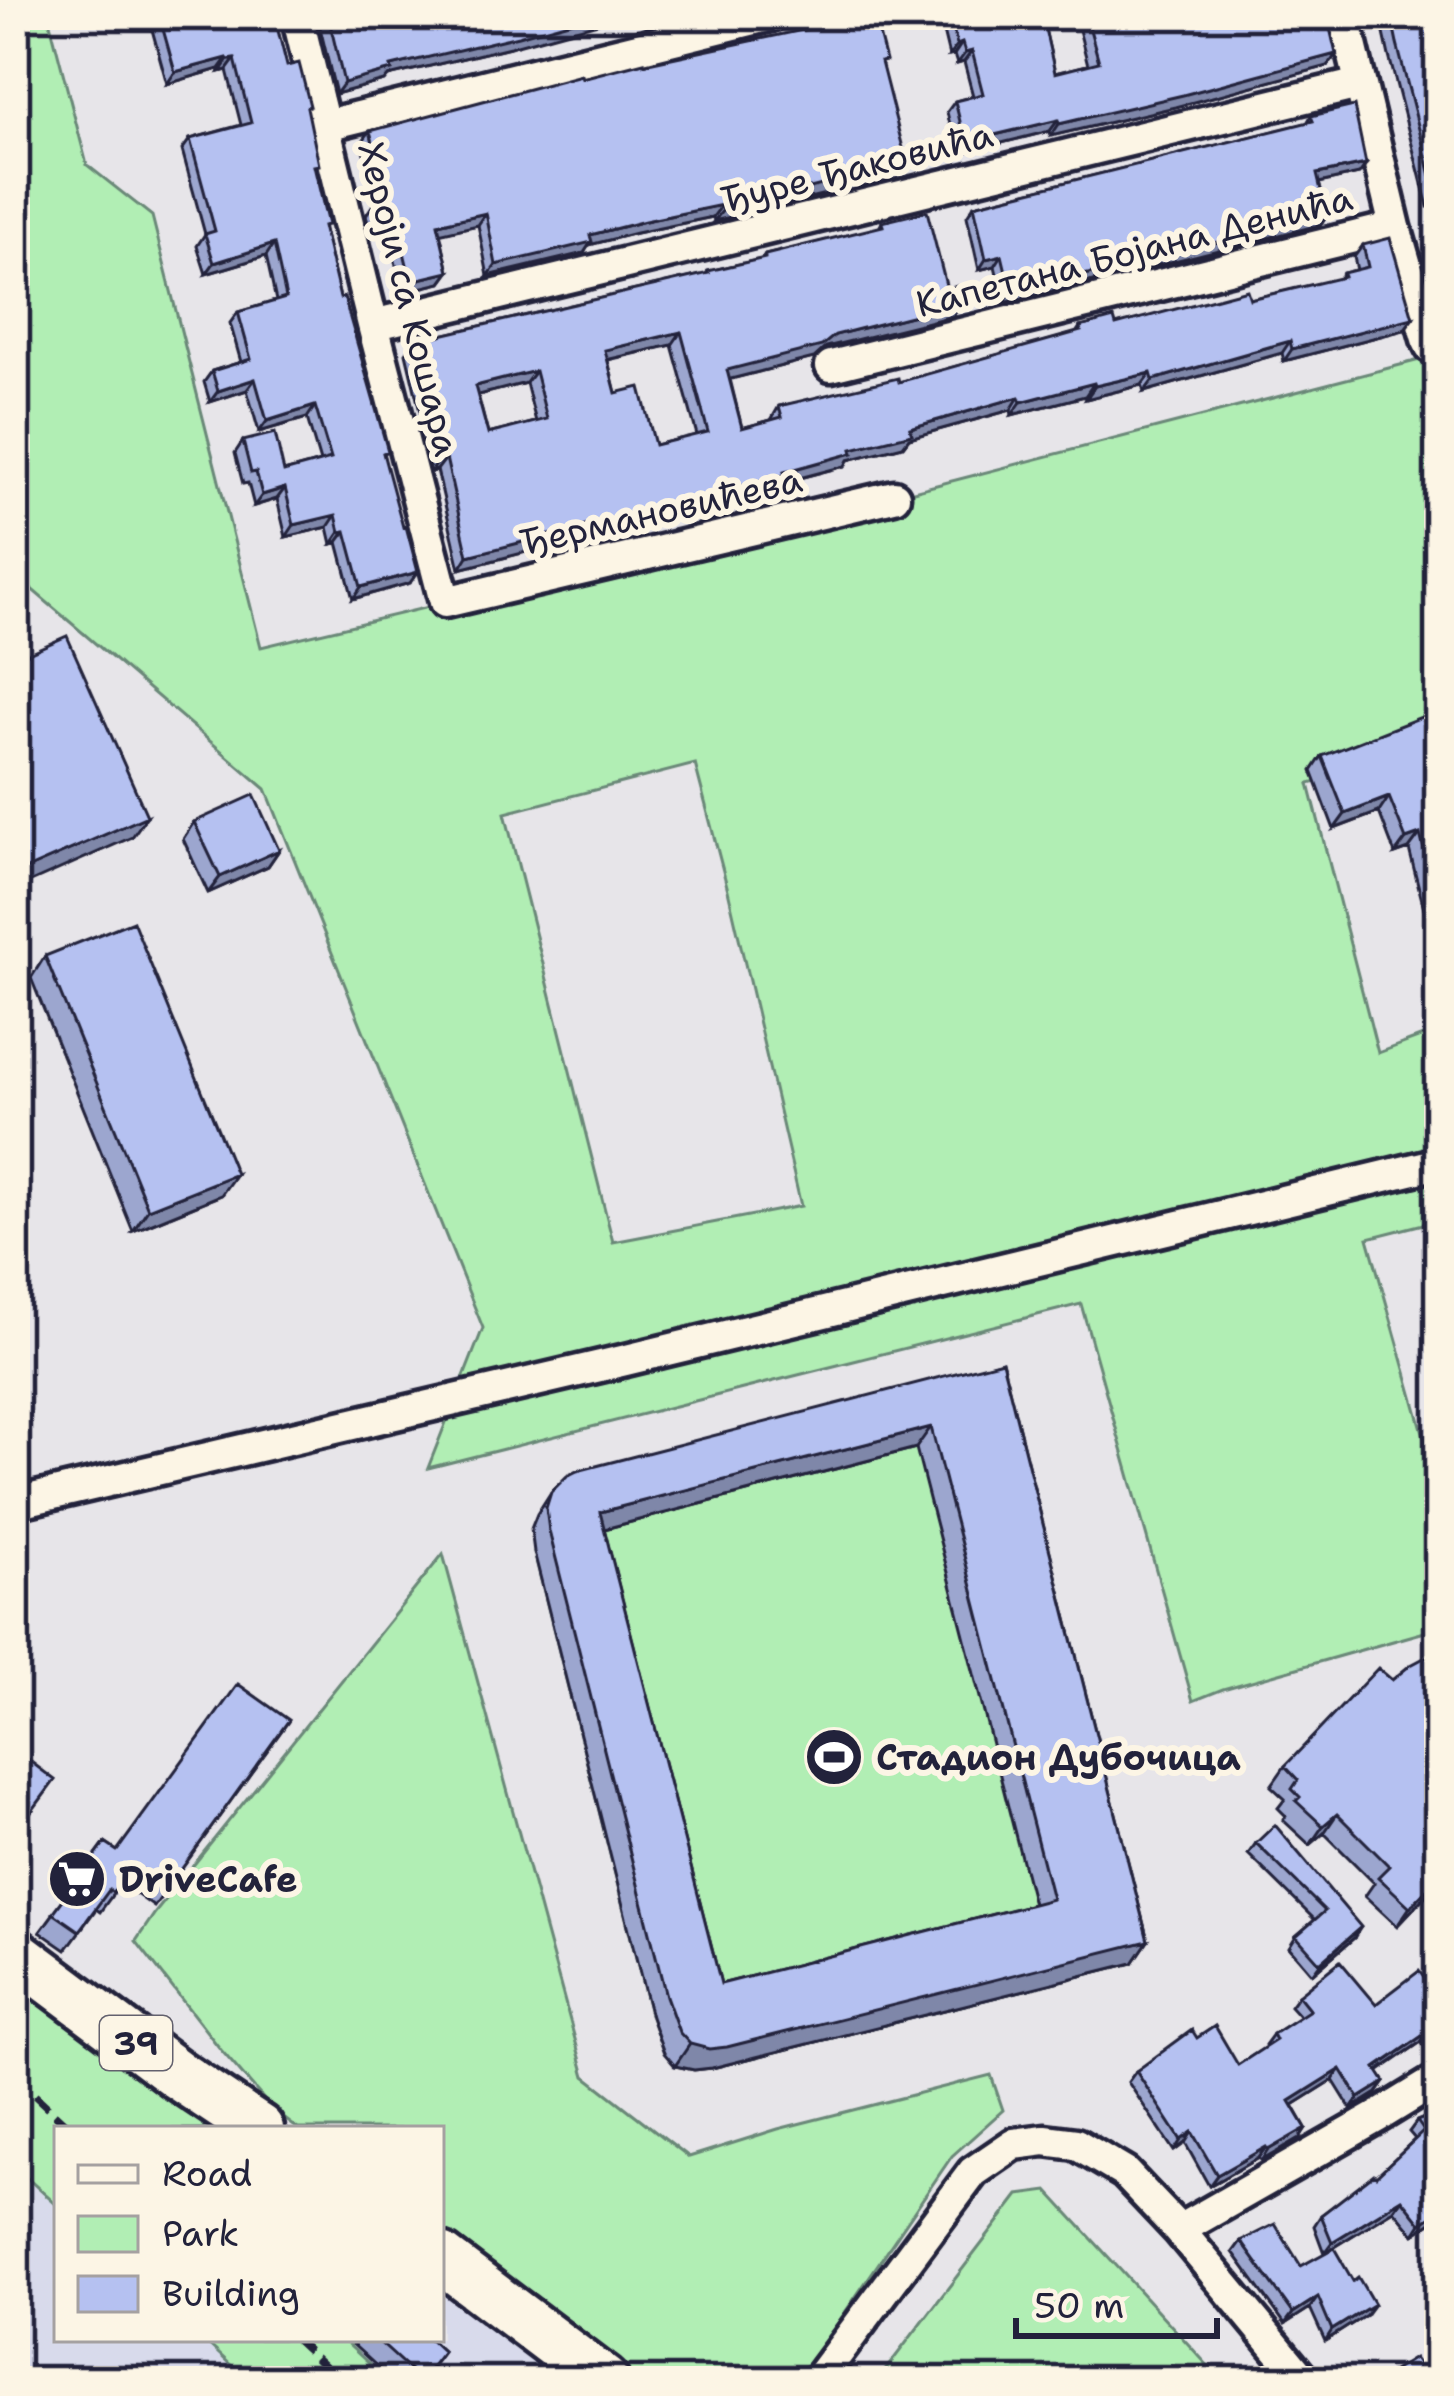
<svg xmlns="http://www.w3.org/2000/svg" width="1454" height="2396" font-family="'Shantell Sans',sans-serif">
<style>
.built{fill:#d8daeb}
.green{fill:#b1eeb4;stroke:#6a8878;stroke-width:3;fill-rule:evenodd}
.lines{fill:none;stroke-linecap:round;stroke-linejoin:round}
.minor-casing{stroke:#22223b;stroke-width:39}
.primary-casing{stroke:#22223b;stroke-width:57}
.minor{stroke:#fcf5e5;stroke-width:30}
.primary{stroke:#fcf5e5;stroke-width:48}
.rail{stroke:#22223b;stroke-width:8;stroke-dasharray:18 9;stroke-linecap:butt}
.wall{fill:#9ca6cf;stroke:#22223b;stroke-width:3;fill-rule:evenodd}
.shaded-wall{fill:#7f87a9;stroke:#22223b;stroke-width:3}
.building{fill:#b5c1f1;stroke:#22223b;stroke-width:3;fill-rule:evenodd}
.labels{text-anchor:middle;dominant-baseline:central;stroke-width:12;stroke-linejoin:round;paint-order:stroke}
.shield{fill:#fcf5e5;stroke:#63616e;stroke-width:3}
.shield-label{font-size:33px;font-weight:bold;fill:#22223b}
.street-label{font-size:36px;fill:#22223b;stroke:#fcf5e5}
.poi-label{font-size:36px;font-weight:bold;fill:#22223b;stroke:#fcf5e5;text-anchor:start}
</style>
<rect width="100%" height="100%" fill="#e7e5e9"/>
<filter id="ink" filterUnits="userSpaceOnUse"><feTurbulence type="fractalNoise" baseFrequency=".00833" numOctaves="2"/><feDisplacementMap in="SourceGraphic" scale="24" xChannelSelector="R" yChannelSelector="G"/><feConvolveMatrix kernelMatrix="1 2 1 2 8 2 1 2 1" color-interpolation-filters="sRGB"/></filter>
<g filter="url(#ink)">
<path class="built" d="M15,2167L57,2205V2339H203L248,2381H15Z
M441,2258L604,2381H388L342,2339H441Z"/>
<path class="green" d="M15,15H48L87,165L152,216L261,647L894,496L1439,355V752L1309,784L1378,1053L1439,1030V1220L1368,1238L1439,1489V1628L1223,1689L1193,1701L1081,1304L428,1468L483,1328L266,789L15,575ZM695,764L728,890L801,1206L613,1242L505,813Z
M987,1382L1133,1963L712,2068C667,2073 665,2054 651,2017L534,1552Z
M443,1554L585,2076L689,2157L778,2129L991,2075L1003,2110L952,2156L798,2381H627L441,2237V2129H298L273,2110L221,2050L136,1941L155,1913Z
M15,1953L222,2102L203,2129H57V2205L15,2167Z
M1048,2191L1222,2381H877L1019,2195Z
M203,2339H342L388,2381H248Z"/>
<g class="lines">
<defs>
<path id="minor" d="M297,15L373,325L445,602L894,496
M1344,15L1395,227
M326,125L771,15
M373,325L1359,84
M831,366L1395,227L1427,339L1431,347L1439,351
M15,1503L626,1360L1439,1163
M1179,2230L1377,2117L1439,2079
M817,2381L973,2172L1014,2144L1045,2140L1076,2144L1125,2173L1179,2230L1304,2381"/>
<path id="primary" d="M15,1953L178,2075L259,2129
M441,2258L604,2381"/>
</defs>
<use href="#minor" class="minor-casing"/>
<use href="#primary" class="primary-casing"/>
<use href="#minor" class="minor"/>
<use href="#primary" class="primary"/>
<path class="rail" d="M15,2077L71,2129
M295,2339L340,2381"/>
</g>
<path class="wall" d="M148,15H274L287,66L307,110L324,230L340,298L384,457L410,583L353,599L338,542L332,544L328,527L286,537L277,499L254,506L248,483L243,484L235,453L243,441L284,472L320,462L307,418L259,432L247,390L210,402L204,382L212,371L241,362L230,323L238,312L276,301L266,256L206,274L197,246L205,234L182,150L190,139L241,125L227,70L220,72L219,69L167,84Z
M317,15H356L357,21L379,20L510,47L388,76L384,81L336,94Z
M939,15H1302L1336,54L1328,66L1175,107L1051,136L1050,131L957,154L947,112L955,101L973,96L964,62L957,64L954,55L949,56ZM1077,22L1088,65L1055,73L1045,29Z
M1380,15H1439V238L1432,206L1428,207L1389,56Z
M825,20L882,66L898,172L833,188L830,193L714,221L713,217L636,233L589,245L584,253L488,276L478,225L440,233L449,272L441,283L403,292L387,230L371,235L366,215L374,203L378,202L361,143L370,131L582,78L821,26Z
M1311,116L1366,164L1359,174L1319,183L1327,215L1320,225L1004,303L995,266L979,270L967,216L974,205L1307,123Z
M882,222L962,303L953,316L826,347L814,358L730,379L742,428L771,420L779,406L899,382L1076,333L1080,327L1116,325L1250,299L1339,279L1343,273L1357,270L1354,257L1363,245L1413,318L1404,330L1284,361L1282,353L1144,392L1142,385L1086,399L1085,396L1012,415L1011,410L909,438L903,446L848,460L845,466L780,483L776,488L460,569L437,470L431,472L423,441L426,437L406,353L415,341L706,274L708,271L762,259L765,255L879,228ZM672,345L697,435L655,445L616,393L608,360ZM526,383L536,422L488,434L478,395Z
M1439,740V925L1429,928L1409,849L1395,854L1379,812L1334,829L1312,771L1322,756Z
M194,822L279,850L268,866L208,893L183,839Z
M45,956L221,1195L133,1231L31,978Z
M1002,1361L1148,1941L1133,1963L712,2068L694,2070L675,2066L664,2053L651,2017L534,1552L531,1529L537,1514L551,1492ZM916,1448L1033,1904L721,1984L604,1529Z
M1439,1650V1900L1431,1890L1397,1926L1365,1896L1374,1883L1324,1833L1310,1845L1283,1820L1286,1816L1278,1808L1285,1799L1271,1786L1285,1766L1392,1680Z
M289,1720L154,1907L121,1883L100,1912L96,1909L66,1950L40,1932L105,1843L117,1851Z
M1256,1843L1354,1938L1312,1974L1289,1947L1296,1936L1315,1920L1248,1854Z
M1298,1995L1376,2004L1439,1997V2050L1432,2056L1421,2042L1378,2072L1385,2082L1377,2093L1351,2109L1333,2080L1293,2105L1306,2128L1299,2139L1261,2161L1258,2158L1209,2186L1185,2143L1174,2151L1128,2082L1136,2071L1197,2038L1238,2065L1266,2047L1265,2045L1273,2034L1300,2017L1290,2006Z
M1439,2112V2217L1414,2234L1394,2210L1324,2253L1314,2226L1321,2215L1376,2176L1415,2139L1409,2132L1417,2121Z
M1241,2241L1301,2266L1366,2315L1325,2341L1310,2308L1285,2324L1233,2252Z
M347,2339H429L443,2352L422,2381H393Z"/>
<path class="shaded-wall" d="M594,15H627L510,47L388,76L384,81L336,94L344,83L391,66Z
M1066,15H1082L1077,22L1035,32L1043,20Z
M962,43L954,55L949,56L957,45Z
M972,51L964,62L957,64L965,53Z
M1336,54L1328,66L1175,107L1051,136L1059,124Z
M227,58L219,69L167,84L175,72Z
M235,59L227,70L220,72L228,60Z
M1058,120L1050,131L957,154L965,142Z
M906,160L898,172L833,188L830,193L714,221L723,210Z
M1366,164L1359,174L1310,185L1317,174Z
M722,205L713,217L636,233L589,245L584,253L488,276L496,265L590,235L645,221Z
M486,213L478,225L430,236L438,224Z
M1327,215L1320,225L1004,303L1011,293Z
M396,219L387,230L371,235L379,223Z
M274,244L266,256L206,274L214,263Z
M1002,255L995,266L979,270L986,259Z
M449,272L441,283L403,292L411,281Z
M962,303L953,316L826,347L814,358L719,382L727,370L835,335Z
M1413,318L1404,330L1284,361L1292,349Z
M681,332L672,345L597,362L605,350Z
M1290,341L1282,353L1144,392L1153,380Z
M535,371L526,383L467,398L475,386Z
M1151,373L1142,385L1086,399L1095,386Z
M255,379L247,390L210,402L218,391Z
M1094,383L1085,396L1012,415L1021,402Z
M1019,397L1011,410L909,438L903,446L848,460L845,466L780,483L776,488L460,569L468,556L784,472L910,428Z
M315,406L307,418L259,432L267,421Z
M446,458L437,470L431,472L440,459Z
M285,488L277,499L254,506L262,495Z
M336,515L328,527L286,537L294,525Z
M346,531L338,542L332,544L340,532Z
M418,572L410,583L353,599L361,587Z
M1389,797L1379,812L1334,829L1345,814Z
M147,816L132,837L15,889V874Z
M1420,834L1409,849L1395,854L1406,839Z
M279,850L268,866L208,893L220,877Z
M1439,914V925L1429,928Z
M236,1174L221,1195L133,1231L148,1209Z
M931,1427L916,1448L585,1534L600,1512Z
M1337,1814L1324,1833L1310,1845L1323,1826Z
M1439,1877L1431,1890L1397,1926L1410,1907Z
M1361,1927L1354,1938L1312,1974L1320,1963Z
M1148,1941L1133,1963L712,2068L694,2070L675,2066L690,2044Z
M1429,2031L1421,2042L1368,2078L1376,2068Z
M1341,2069L1333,2080L1282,2112L1290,2101Z
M1385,2082L1377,2093L1351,2109L1359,2098Z
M1306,2128L1299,2139L1261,2161L1268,2150Z
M1192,2132L1185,2143L1174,2151L1181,2140Z
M1266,2147L1258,2158L1209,2186L1217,2175Z
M1402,2199L1394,2210L1324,2253L1332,2242Z
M1439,2211V2217L1414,2234L1421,2223Z
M1318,2297L1310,2308L1285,2324L1293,2313Z
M1374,2304L1366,2315L1325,2341L1332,2330Z"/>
<path class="building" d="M159,15H274L287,66L299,63L310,106L307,107L319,165L314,166L328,225L323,226L340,298L344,297L388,451L383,453L403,527L406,526L418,572L361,587L346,531L340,532L336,515L294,525L285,488L262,495L256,472L251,473L243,441L275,433L284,472L331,459L315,406L267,421L255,379L218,391L212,371L251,359L238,312L286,298L274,244L214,263L205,234L215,231L190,139L251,123L235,59L228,60L227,58L175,72Z
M328,15H356L357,21L378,15L379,20L396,15H594L518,36L391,66L392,70L344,83Z
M843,15H874L886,61L881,62L906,160L837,178L838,181L723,210L722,205L645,221L590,235L592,242L496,265L486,213L438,224L449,272L411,281L396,219L379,223L374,203L388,199L370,131L581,75L582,78L644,62V64L826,25L825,20Z
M950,15H1066L1043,20L1055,73L1099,62L1086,15H1302L1303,18L1327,15L1336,54L1183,95L1059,124L1058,120L965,142L955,101L983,94L972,51L965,53L962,43L957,45Z
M1391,15H1439V195H1436L1397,44Z
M1354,106L1366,164L1317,174L1327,215L1011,293L1002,255L986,259L974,205L1313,121L1311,116Z
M927,211L947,289L957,286L962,303L835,335L822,346L727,370L742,428L782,417L779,406L898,378L899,382L1081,331L1080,327L1114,318L1116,325L1247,290L1250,299L1344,277L1343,273L1368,267L1363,245L1390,238L1413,318L1292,349L1290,341L1153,380L1151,373L1095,386L1094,383L1021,402L1019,397L910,428L912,434L852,449L853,453L784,472L785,475L468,556L446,458L440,459L432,429L436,428L415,341L709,273L708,271L765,258V255L883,226L882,222ZM681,332L708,432L655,445L640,387L616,393L605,350ZM535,371L547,419L488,434L475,386Z
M67,636L147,816L15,874V659Z
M1429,714L1439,740V909L1420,834L1406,839L1389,797L1345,814L1322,756Z
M254,795L279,850L220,877L194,822Z
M133,921L236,1174L148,1209L45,956Z
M1002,1361L1148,1941L727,2047L709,2049L690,2044L679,2032L666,1996L549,1531L546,1508L551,1492L567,1476L577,1471ZM931,1427L1052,1899L721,1984L600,1512Z
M1439,1650V1877L1410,1907L1378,1877L1389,1866L1337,1814L1323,1826L1296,1801L1300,1797L1292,1789L1298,1780L1285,1766L1378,1668L1392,1680L1409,1666Z
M238,1684L289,1720L168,1888L134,1864L113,1893L109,1890L79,1931L53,1913L105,1843L117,1851Z
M15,1750L55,1780L21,1826L15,1822Z
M1275,1825L1361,1927L1320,1963L1296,1936L1325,1911L1256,1843Z
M1340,1961L1376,2004L1419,1971L1439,1997V2045L1429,2031L1376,2068L1385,2082L1359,2098L1341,2069L1290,2101L1306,2128L1268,2150L1266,2147L1217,2175L1192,2132L1181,2140L1136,2071L1192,2030L1197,2038L1215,2026L1238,2065L1276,2040L1273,2034L1310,2010L1298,1995Z
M1439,2112V2211L1421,2223L1402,2199L1332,2242L1321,2215L1374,2174L1376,2176L1424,2131L1417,2121Z
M1275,2224L1301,2266L1334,2248L1353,2281L1358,2277L1374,2304L1332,2330L1318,2297L1293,2313L1241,2241Z
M376,2339H429L443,2352L421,2380Z
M1414,2358L1430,2381H1377Z"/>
</g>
<defs>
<symbol id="stadium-disc" viewBox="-11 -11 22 22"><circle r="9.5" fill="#22223b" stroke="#fcf5e5"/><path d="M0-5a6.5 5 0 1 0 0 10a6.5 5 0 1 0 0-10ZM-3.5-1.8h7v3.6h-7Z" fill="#fff"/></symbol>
<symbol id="supermarket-disc" viewBox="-11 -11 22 22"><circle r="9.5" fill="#22223b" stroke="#fcf5e5"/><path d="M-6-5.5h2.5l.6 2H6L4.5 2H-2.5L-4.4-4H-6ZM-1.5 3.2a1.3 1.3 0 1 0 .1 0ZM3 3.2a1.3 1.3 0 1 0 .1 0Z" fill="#fff"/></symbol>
</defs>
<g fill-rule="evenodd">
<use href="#stadium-disc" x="801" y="1724" width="66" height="66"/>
<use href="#supermarket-disc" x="44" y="1846" width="66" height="66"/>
</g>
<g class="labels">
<rect class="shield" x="100" y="2016" width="72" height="54" rx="9"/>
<g class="shield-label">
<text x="136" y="2043">39</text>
</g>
<g class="street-label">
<text transform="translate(857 167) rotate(-14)">Ђуре Ђаковића</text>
<text transform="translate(1134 251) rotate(-14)">Капетана Бојана Денића</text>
<text transform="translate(409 299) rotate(76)">Хероји са Кошара</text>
<text transform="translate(661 511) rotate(-13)">Ђермановићева</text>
</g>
<g class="poi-label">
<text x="876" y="1757">Стадион Дубочица</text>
<text x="119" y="1879">DriveCafe</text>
</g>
</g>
<rect width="1454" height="2396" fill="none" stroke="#fcf5e5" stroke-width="60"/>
<rect x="30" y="30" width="1394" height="2336" fill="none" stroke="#22223b" stroke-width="4.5" filter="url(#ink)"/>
<rect x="54" y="2126" width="390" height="216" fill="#fcf5e5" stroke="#a5a1a1" stroke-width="3"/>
<rect x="78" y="2165" width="60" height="18" fill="#fcf5e5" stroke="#a5a1a1" stroke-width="3"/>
<text x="162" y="2186" font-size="36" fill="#22223b">Road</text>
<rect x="78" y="2216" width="60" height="36" fill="#b1eeb4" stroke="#a5a1a1" stroke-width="3"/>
<text x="162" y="2246" font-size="36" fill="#22223b">Park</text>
<rect x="78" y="2276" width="60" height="36" fill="#b5c1f1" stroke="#a5a1a1" stroke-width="3"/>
<text x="162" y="2306" font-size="36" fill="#22223b">Building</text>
<path d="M1016 2318v18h201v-18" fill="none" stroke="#22223b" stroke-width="6"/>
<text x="1034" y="2318" font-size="36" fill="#22223b" stroke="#fcf5e5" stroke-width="9" paint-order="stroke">50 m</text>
</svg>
